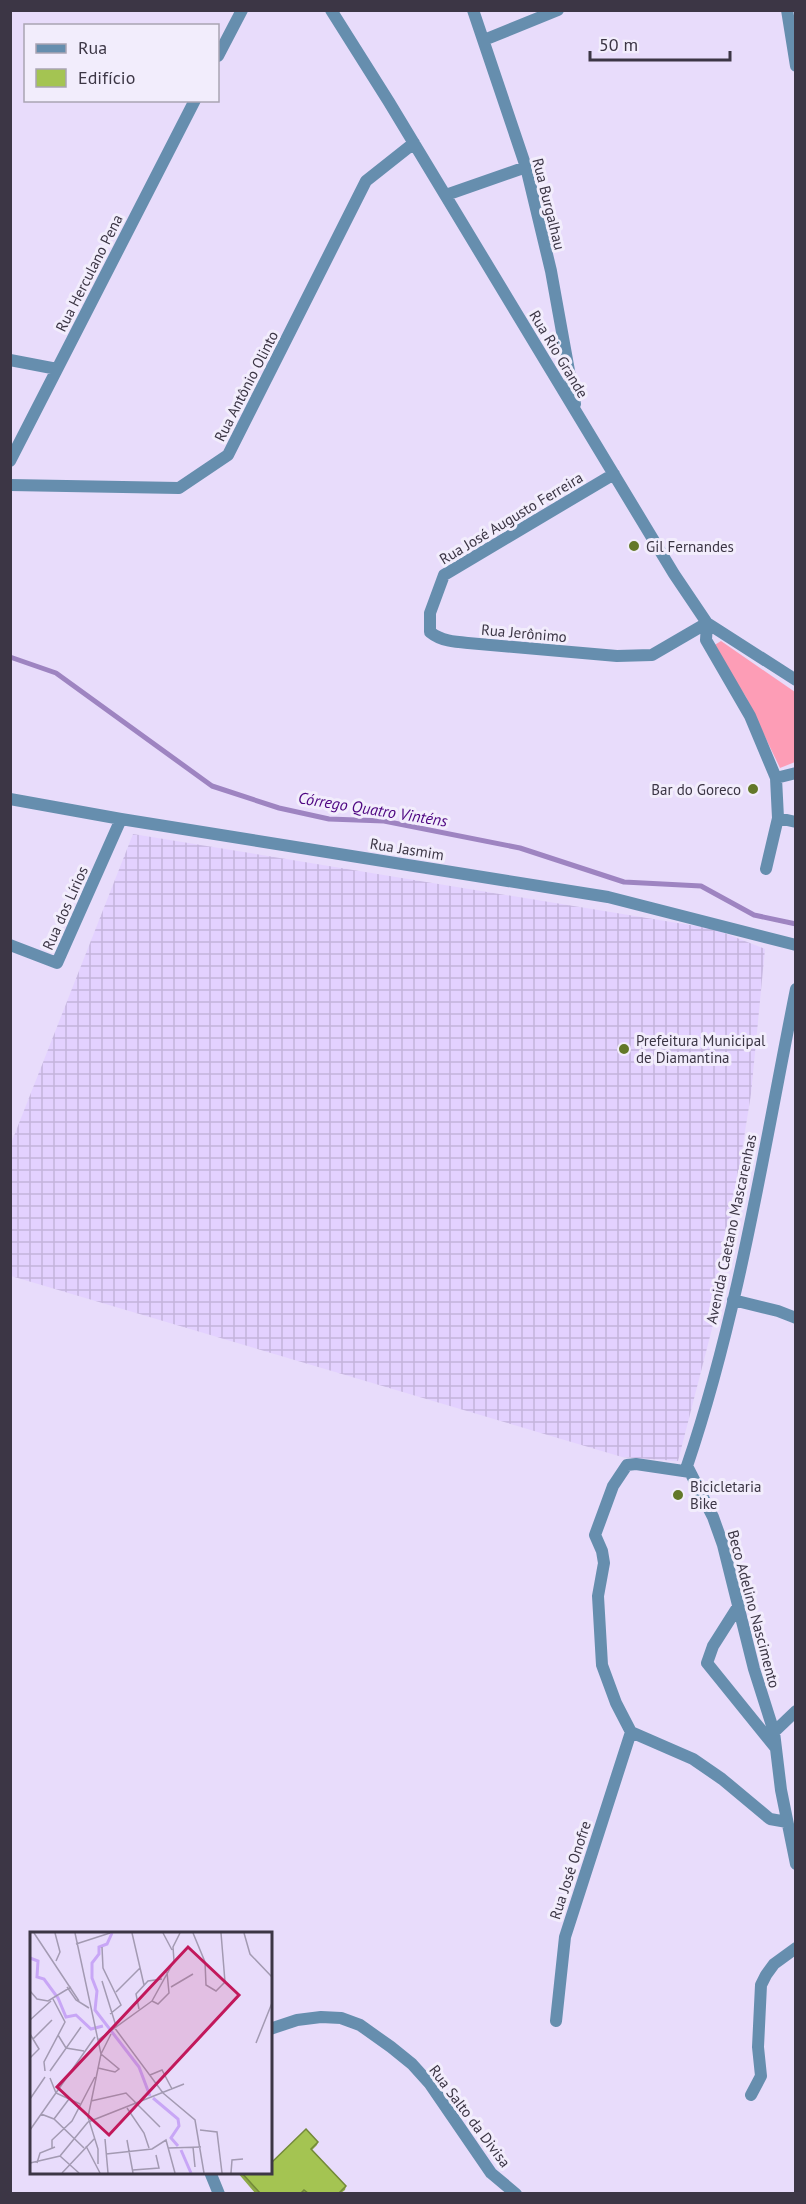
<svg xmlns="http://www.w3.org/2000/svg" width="806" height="2204" font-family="'PT Sans',sans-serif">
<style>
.industrial{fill:url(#industrial-grid)}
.park{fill:#fd9db6}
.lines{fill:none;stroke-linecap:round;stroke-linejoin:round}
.stream{stroke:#9e84c1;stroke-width:5}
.minor{stroke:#668eae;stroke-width:12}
.wall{fill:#8da947}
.building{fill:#a4c452;stroke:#738939;stroke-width:1.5}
.poi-dot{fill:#637829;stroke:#f2edfc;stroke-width:2}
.labels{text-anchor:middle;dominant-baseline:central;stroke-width:6;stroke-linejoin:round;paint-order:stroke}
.street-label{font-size:15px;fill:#3c3645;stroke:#f2edfc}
.poi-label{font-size:15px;fill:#3c3645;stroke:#f2edfc;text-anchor:start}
.water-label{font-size:16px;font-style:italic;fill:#4d0581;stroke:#f2edfc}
.inset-river{fill:none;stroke:#c8a6f6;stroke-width:3}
.inset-road{fill:none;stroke:#a39ab2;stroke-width:1.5}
.view{fill:#c2185b;fill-opacity:0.15;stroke:#c2185b;stroke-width:3}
.inset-edge{fill:none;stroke:#3c3645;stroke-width:3}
</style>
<defs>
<pattern id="industrial-grid" width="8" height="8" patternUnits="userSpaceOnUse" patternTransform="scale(1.5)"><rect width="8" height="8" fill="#e3d1ff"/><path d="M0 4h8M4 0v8" fill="none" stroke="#c4b4dc"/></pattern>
</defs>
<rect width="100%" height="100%" fill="#e8dcfb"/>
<path class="industrial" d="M133,834L714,929L765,949L751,1094L716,1313L678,1461L622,1457L11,1276L10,1146Z"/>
<path class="park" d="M721,641L795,692V762L780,768L746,697L713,646Z"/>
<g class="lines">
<path class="stream" d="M10,657L56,673L212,786L279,808L329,819L384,821L520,848L624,882L701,886L754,915L796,924"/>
<path class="minor" d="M331,10L389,102L674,574L707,623L796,680
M473,10L526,167L551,271L575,404
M787,10L796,66
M484,40L558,10
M218,56L242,10
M446,195L526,167
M10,360L57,369
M10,461L195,100
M614,474L444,575L430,613V632C441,641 455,642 468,643L617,656L652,655L707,623
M10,485L179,488L228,455L366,181L414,143
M707,623L706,640L750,716L776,778L778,818L766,869
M776,778L796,773
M10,799L121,819L608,897L796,945
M778,818L796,822
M10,945L57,963L121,819
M796,989C764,1148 739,1313 687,1466L713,1517L723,1545L754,1669L774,1732L781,1790L796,1864
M733,1300L778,1311L796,1318
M690,1472L636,1464L627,1465L613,1486L595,1535L602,1551L604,1563L598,1596L602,1665L616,1703L631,1732L693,1759L722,1779L770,1819L787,1822
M739,1605L713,1646L707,1663L775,1747
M774,1732L796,1711
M556,2021L565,1937L631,1732
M270,2029L297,2020L321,2017L341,2018L360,2025L391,2047L412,2064L430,2084L491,2173L516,2194
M751,2095L761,2076L758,2047L761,1985L766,1975L774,1964L796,1948
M210,2172L219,2194"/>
</g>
<path class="wall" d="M318,2142L317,2145L312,2150L346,2186L345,2190L341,2193H255L237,2172H270Z"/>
<path class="building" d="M306,2129L318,2142L311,2149L346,2186L339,2193H308L304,2190L301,2193H260L241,2172H270V2164Z"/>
<g class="poi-dot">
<circle cx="634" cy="546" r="6"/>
<circle cx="753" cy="789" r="6"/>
<circle cx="624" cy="1049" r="6"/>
<circle cx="678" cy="1495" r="6"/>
</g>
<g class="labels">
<g class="street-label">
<text transform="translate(549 204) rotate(76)">Rua Burgalhau</text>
<text transform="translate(89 273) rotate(-63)">Rua Herculano Pena</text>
<text transform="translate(559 354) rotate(59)">Rua Rio Grande</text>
<text transform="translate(246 386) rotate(-63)">Rua Antônio Olinto</text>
<text transform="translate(511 518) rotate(-31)">Rua José Augusto Ferreira</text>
<text transform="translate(524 633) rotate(5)">Rua Jerônimo</text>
<text transform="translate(407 849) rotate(9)">Rua Jasmim</text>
<text transform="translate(65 908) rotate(-66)">Rua dos Lírios</text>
<text transform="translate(731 1229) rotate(-78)">Avenida Caetano Mascarenhas</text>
<text transform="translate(754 1609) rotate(75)">Beco Adelino Nascimento</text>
<text transform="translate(570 1870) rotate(-72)">Rua José Onofre</text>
<text transform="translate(470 2116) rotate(53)">Rua Salto da Divisa</text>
</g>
<g class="poi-label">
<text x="646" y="546">Gil Fernandes</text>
<text x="741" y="789" text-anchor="end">Bar do Goreco</text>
<text x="636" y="1040">Prefeitura Municipal<tspan x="636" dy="17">de Diamantina</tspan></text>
<text x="690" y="1486">Bicicletaria<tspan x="690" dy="17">Bike</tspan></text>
</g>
<g class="water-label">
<text transform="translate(373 809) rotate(9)">Córrego Quatro Vinténs</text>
</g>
</g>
<g transform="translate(30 1932)">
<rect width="242" height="242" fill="#e8dcfb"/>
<path class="inset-river" d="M82,1L77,12L69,15V22L62,31V46L67,59L65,78L109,135L120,164M0,26L8,29L7,45L14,47L28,66L36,85L46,83L61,97L73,94M123,166L148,187L149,194L141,206L148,214M151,218L161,241"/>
<path class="inset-road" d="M4,1L49,69M25,1L30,20L26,29M45,1L71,122L58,185L68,217V232M102,1L114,53M133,1L142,18M163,1L175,30L176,53L186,59L195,50L191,1M214,1L220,22L242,45M46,12L80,1M72,15L73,36L91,73L80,82M72,49L86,94M37,55L46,68L59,76M141,55L163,42M0,59L7,67L18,69L41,55M86,60L110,36M122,69L144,29L143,15L150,1M122,69L128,72L139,61L137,40M109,77L106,62L118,49L132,47M0,88L21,69M84,95L133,161L165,188L174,241M0,102L9,117L0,126M28,103L36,116L54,119M3,107L22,88M68,108L122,69M226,111L242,71M68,136L85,140L89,137L71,122L81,102M15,139L14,130L35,90L23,67M20,139L51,95M120,143L132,138L142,157M20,146L26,161L50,172M0,167L15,145M61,169L96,161L130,195M97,176L114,201L119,216M11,182L24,187L54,216M24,187L39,167M58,190L154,152M0,198L65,105M170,198L187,200L192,241M75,207L78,241M97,208L103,241M56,214L70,241M163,215L165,235M22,216V208L42,189L65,145M138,216L171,215M76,222L122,217L136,208L145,241M30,224L49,241M0,231L30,224L58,190M7,231L10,221L25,215M103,238L129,236L126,223M32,241L65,206M201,241L202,228L213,227"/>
<path class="view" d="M158,15L209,63L79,203L27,155Z"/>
<rect width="242" height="242" class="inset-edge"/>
</g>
<rect width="806" height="2204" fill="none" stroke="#3c3645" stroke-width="24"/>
<rect x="24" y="24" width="195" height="78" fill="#f2edfc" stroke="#a9a4b3" stroke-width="1.5"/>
<rect x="36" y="44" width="30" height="9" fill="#668eae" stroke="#a9a4b3" stroke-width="1.5"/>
<text x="78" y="54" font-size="18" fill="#3c3645">Rua</text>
<rect x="36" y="69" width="30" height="18" fill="#a4c452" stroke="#a9a4b3" stroke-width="1.5"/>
<text x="78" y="84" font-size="18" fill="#3c3645">Edifício</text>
<path d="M590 51v9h140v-9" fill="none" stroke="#3c3645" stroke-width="3"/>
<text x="599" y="51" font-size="18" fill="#3c3645" stroke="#f2edfc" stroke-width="4.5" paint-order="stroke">50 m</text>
</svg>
